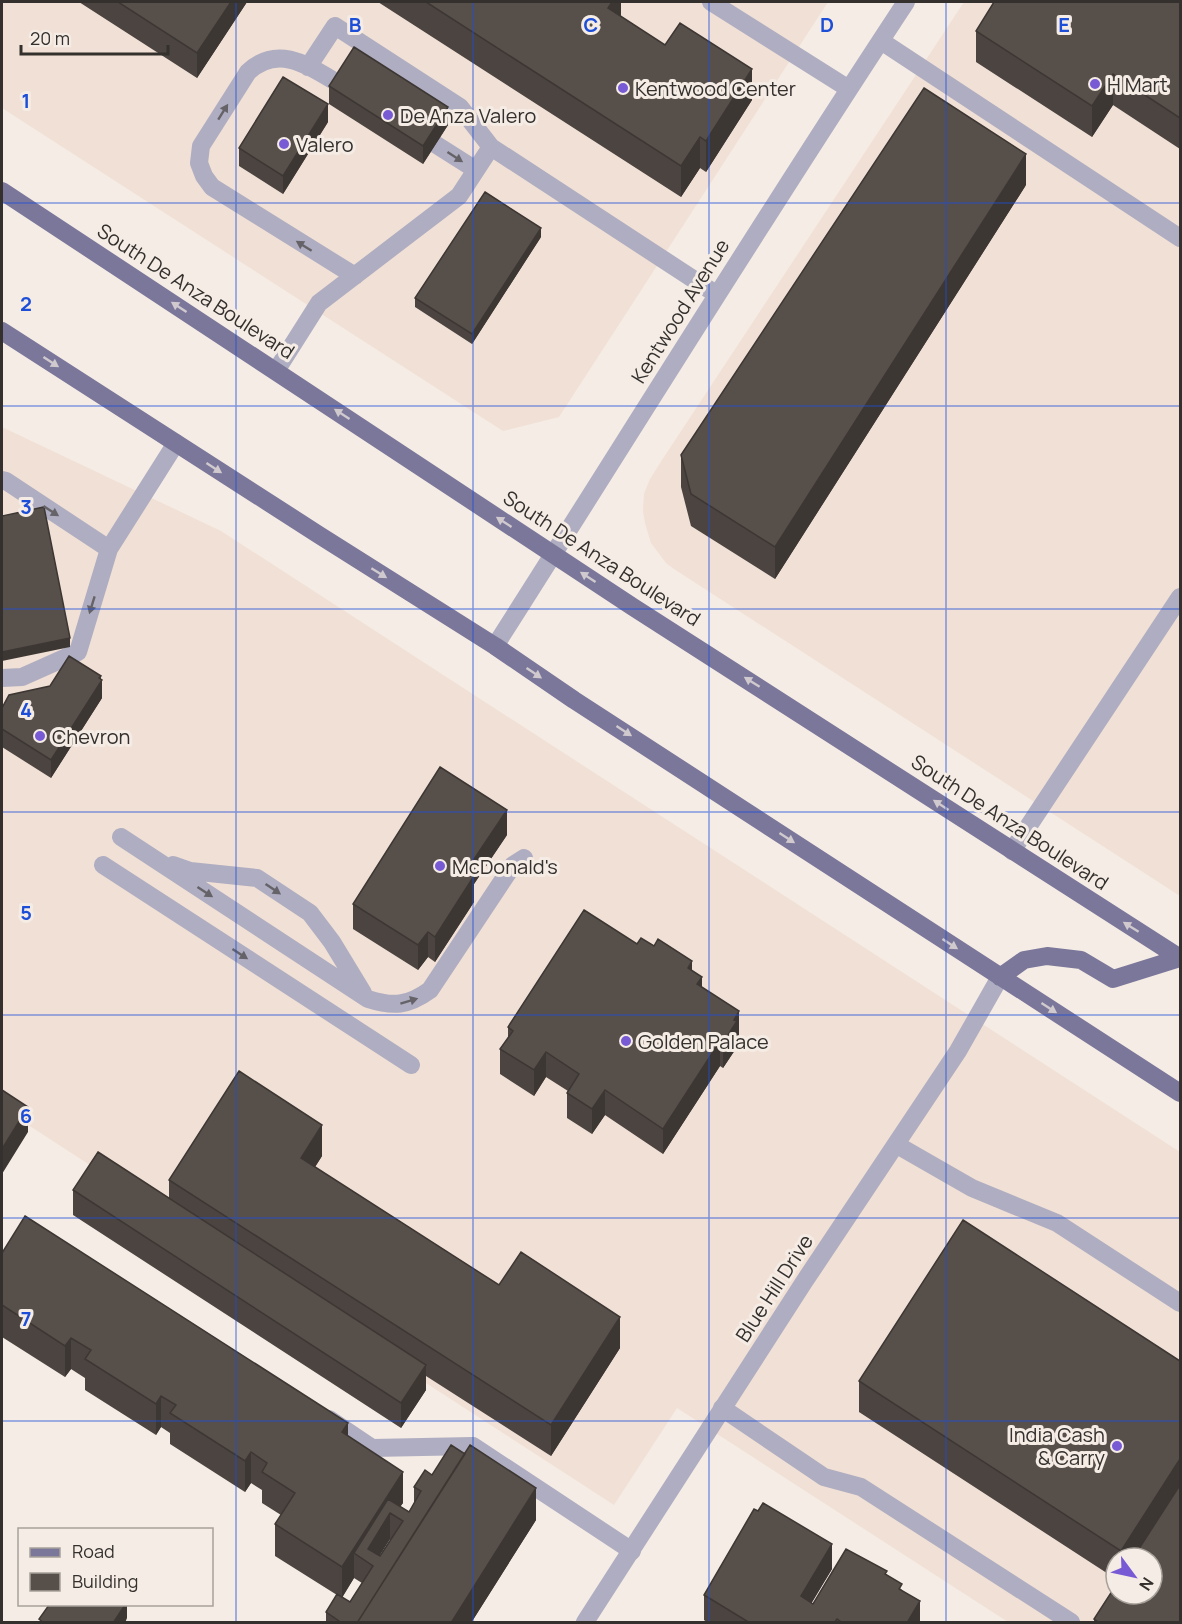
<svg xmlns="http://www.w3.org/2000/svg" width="1182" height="1624" font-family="Manrope,sans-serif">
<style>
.built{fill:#f1e0d5;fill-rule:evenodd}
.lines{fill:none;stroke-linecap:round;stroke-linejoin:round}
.service{stroke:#afadc1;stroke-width:18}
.minor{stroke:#afadc1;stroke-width:18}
.primary{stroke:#7b779a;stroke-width:18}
.wall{fill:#4b4440;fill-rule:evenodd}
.shaded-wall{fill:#3d3734}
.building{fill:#574f4a;stroke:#3d3734;stroke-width:1.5;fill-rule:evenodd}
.oneway{fill:#656268}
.oneway2{fill:#d0c9ce}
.grid{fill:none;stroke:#1d4ed8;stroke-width:1.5;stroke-opacity:0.55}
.poi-dot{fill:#795ad5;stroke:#f5ece5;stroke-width:2}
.labels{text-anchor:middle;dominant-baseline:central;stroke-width:6;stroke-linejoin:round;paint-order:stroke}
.poi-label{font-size:20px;fill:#33302d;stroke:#f5ece5;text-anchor:start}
.street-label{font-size:20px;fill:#33302d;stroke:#f5ece5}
.grid-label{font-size:20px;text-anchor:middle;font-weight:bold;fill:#1d4ed8;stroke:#f5ece5;stroke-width:6;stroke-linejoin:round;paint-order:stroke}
</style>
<rect width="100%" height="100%" fill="#f5ece5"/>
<!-- built -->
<path class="built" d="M2,2h826l-269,415 -56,14 -501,-323z
M964,2h216v894l-506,-327 -8,-6 -15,-20 -6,-20 -2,-12 1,-17 6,-15 12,-19z
M2,427l219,104 959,621v470h-172l-331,-214 -63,97 -612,-397zM1116,1558h36v36h-36z"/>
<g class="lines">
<!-- service -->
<path class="service" d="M881,41l299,197
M308,67l27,-41 125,81 31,40
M341,85c-31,-18 -62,-42 -93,-13l-47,74 -2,17 5,13 8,11 143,89
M435,144l41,26
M276,371l43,-68 140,-107 32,-49 225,147
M2,480l4,1 103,68
M2,678l20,-1 56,-25 31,-103 67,-106
M121,837l247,162c25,8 40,7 62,-9l83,-125 11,-7
M1012,851l168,-254
M103,865l308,200
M173,865l17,6 67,7 53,35 22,29 31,51
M897,1145l75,43 85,35 123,80
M722,1408l102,69 37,10 210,135
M329,1419l43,29 101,-2 159,105"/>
<!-- minor -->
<path class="minor" d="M711,2l138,87
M495,646c137,-215 271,-432 411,-644
M585,1622l219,-340 154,-231 42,-74"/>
<!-- primary -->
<path class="primary" d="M2,191l631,416 547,351
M2,331l317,204 176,111 79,54 606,393
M1000,977l24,-17 23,-4 34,4 32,19 67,-21"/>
</g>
<!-- wall -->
<path class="wall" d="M79,2h168l-50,76z
M378,2h243v15l131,83 -46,72 -6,-4 -19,29z
M1180,2v147l-67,-44 -21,32 -116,-75v-31z
M329,86l119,39 -25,39 -94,-60z
M328,122l-45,72 -44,-28v-18z
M1026,185l-251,394 -84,-53 -10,-39v-32z
M541,237l-69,107 -57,-37v-9z
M101,679l1,19 -51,80 -49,-31v-39z
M507,835l-33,49v18l-39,60 -7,-5 -10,13 -65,-41v-25z
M692,971l10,16 37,50 -2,4v6l-14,21 -3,-2 -57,88 -58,-39 -13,19 -25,-16v-25l1,-2 -22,-14 -12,19 -34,-22v-25l8,-11v-11z
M322,1156l-7,11 184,118 121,63 -69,108 -125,-80v14l-25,38 -328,-213v-25l96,9v-19z
M2,1253l346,183 55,67 -3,3 9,6 5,-9v-16l18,-12 104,45 -65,103h-145v-11l11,-17 -62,-39v-32l6,-9 -19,-12v-13l-11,-7 -6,9 -75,-48v-11l-9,-6 -5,8 -71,-45v-12l-14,-9 -6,8 -63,-40zM390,1539h1l-11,17h-1zM354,1578l8,5 -12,19 -8,-5z
M1180,1361v262h-86v-4l58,-61h-36v21l-257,-167v-31z
M832,1569l-21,34 2,1 74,-29 15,15 18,33h-212l-4,-3v-25z"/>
<!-- shaded-wall -->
<path class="shaded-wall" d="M231,2h16l-50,76v-25z
M612,2h9v16l-13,-10z
M752,69v31l-46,72v-31z
M1113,74v31l-21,32v-31z
M328,104v18l-45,72v-18z
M448,107v18l-25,39v-18z
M700,137v31l-19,29v-31z
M1026,154v31l-251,394v-32z
M541,228v9l-69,107v-10z
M70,638v9l-68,14v-9z
M101,676v6l1,-2v18l-51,80v-18z
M507,810v25l-33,49v18l-39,60v-25l31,-66z
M428,932v25l-10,13v-25z
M692,961v25l-4,-18z
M702,977v25l-5,-18z
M739,1011v26l-2,4v6l-14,21v-25l11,-23z
M720,1041v25l-57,88v-25z
M546,1052v25l-12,19v-26z
M605,1090v25l-13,19v-25z
M28,1107v25l-26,42v-25z
M322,1125v31l-21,33v-31z
M620,1317v31l-69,108v-31z
M71,1338v31l-6,8v-31z
M426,1365v25l-25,38v-25z
M161,1396v31l-5,8v-31z
M348,1423v31l-6,-22z
M251,1452v31l-6,9v-31z
M1180,1459v31l-44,68h-15v-7z
M403,1472v31l-9,13 -4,-3v26l-17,27 -19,-13v25l-12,20v-31z
M536,1488v32l-65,103h-20z
M832,1544v25l-31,52v-25z
M920,1601v22h-13z
M125,1605h2v13l-2,5h-12z"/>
<!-- building -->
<path class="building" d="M118,2h113l-34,51z
M426,2h186l-4,6 57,37 15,-22 72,46 -46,72 -6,-4 -19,29z
M994,2h186v116l-67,-44 -21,32 -116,-75z
M354,47l94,60 -25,39 -94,-60z
M283,77l45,27 -45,72 -44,-28z
M924,88l102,66 -251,393 -84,-53 -10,-39z
M485,192l56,36 -69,106 -57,-36z
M44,507l26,131 -68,14v-136z
M69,656l32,20 -2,2 3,2 -51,80 -49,-31v-21l7,-13 41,-9z
M440,767l67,43 -41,61 8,5 -39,61 -7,-5 -10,13 -65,-41z
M584,910l53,34 4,-6 13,8 4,-7 34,22 -4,7 14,9 -5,7 42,27 -5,9 3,1 -14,22 -3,-2 -57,88 -58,-39 -13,19 -25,-16 12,-19 -33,-22 -12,18 -34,-21 13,-18 -5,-4z
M239,1071l83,54 -21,33 198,127 22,-33 99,65 -69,108 -382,-245z
M2,1090l26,17 -26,42z
M98,1152l328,213 -25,38 -328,-213z
M25,1216l323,207 -6,9 61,40 -61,95 -67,-43 20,-31 -33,-21 5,-9 -16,-11 -6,9 -75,-48 6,-8 -15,-9 -5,8 -71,-45 6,-9 -20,-12 -6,8 -63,-41v-52z
M963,1220l217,141v98l-59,92 -262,-170z
M451,1445l14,9 -108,169h-19l1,-2 -13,-9 11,-18 13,8 23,-36 -19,-13 34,-54 21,13 12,-21 -7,-4 11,-17 7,5zM390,1513l13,8 -23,35 -12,-7z
M470,1445l66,43 -85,135h-94z
M1180,1485v138h-80l-6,-4 22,-34v9h36v-36h-19z
M763,1503l69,41 -31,52 12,8 33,-55 41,22 -2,3 17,10 -3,5 21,12 -13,22h-64l-6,-4 -3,4h-84l-46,-28 50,-86 4,2z
M49,1605h76l-12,18h-69l-5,-4z"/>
<!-- one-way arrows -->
<defs><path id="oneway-solid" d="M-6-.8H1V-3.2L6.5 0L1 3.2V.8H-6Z" transform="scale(1.5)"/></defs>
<g class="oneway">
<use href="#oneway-solid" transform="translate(223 112) rotate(-58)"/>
<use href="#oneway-solid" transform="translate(455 157) rotate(33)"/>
<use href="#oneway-solid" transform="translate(304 246) rotate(-148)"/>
<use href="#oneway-solid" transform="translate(51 511) rotate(33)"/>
<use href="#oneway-solid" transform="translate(92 605) rotate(107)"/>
<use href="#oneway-solid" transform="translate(273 889) rotate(34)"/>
<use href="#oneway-solid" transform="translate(205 892) rotate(33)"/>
<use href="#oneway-solid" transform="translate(240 954) rotate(33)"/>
<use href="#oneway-solid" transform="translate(409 1001) rotate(-17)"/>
</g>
<g class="oneway2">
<use href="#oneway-solid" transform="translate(179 307) rotate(-147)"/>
<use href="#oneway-solid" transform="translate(51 362) rotate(33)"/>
<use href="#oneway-solid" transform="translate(342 414) rotate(-147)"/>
<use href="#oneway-solid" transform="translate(214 468) rotate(33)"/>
<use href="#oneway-solid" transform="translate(504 522) rotate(-147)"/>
<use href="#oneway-solid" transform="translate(379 573) rotate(32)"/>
<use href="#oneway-solid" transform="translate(588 577) rotate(-147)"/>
<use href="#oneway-solid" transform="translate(534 673) rotate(34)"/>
<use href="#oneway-solid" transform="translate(752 682) rotate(-148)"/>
<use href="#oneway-solid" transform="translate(624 731) rotate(33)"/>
<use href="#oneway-solid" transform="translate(941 805) rotate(-147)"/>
<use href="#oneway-solid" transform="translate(787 838) rotate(33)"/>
<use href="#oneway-solid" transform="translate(1131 927) rotate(-148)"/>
<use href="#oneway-solid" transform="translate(950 944) rotate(33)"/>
<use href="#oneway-solid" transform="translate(1049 1008) rotate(33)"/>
</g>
<!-- grid -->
<path class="grid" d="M236,2v1620M473,2v1620M709,2v1620M946,2v1620M2,203h1178M2,406h1178M2,609h1178M2,812h1178M2,1015h1178M2,1218h1178M2,1421h1178"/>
<!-- markers -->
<g class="poi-dot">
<circle cx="1095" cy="84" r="6"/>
<circle cx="623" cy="88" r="6"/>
<circle cx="388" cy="115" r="6"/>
<circle cx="284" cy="144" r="6"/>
<circle cx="40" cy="736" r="6"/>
<circle cx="440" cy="866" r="6"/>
<circle cx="626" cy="1041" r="6"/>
<circle cx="1117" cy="1446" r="6"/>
</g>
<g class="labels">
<!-- poi labels -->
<g class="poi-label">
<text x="1107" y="84">H Mart</text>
<text x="635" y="88">Kentwood Center</text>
<text x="400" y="115">De Anza Valero</text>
<text x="296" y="144">Valero</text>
<text x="52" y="736">Chevron</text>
<text x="452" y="866">McDonald's</text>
<text x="638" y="1041">Golden Palace</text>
<text x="1105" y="1434" text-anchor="end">India Cash<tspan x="1105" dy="23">&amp; Carry</tspan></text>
</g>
<!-- street labels -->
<g class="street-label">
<text transform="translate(196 291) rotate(33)">South De Anza Boulevard</text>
<text transform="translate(680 311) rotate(-58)">Kentwood Avenue</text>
<text transform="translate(602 558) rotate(33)">South De Anza Boulevard</text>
<text transform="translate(1010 822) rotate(33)">South De Anza Boulevard</text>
<text transform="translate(774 1288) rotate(-57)">Blue Hill Drive</text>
</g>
</g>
<g class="grid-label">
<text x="355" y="32">B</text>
<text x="591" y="32">C</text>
<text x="827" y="32">D</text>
<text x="1064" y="32">E</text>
<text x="26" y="108">1</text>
<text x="26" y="311">2</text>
<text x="26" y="514">3</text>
<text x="26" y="717">4</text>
<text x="26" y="920">5</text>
<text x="26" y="1123">6</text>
<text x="26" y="1326">7</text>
</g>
<!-- border -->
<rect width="1182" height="1624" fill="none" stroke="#33302d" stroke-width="6"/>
<!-- legend -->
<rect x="18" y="1528" width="195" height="78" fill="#f5ece5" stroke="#a7a19b" stroke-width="1.5"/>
<rect x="30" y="1548" width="30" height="9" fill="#7b779a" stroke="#a7a19b" stroke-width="1.5"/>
<text x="72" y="1558" font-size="18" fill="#33302d">Road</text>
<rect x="30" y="1573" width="30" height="18" fill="#574f4a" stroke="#a7a19b" stroke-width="1.5"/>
<text x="72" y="1588" font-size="18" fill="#33302d">Building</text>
<!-- north arrow -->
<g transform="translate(1134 1576) rotate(123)"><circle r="28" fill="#f5ece5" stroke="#a7a19b" stroke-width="1.5"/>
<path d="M0-4.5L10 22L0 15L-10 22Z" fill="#795ad5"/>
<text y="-9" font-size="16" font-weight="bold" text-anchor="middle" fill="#33302d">N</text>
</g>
<!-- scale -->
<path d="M21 45v9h147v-9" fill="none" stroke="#33302d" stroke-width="3"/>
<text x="30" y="45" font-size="18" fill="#33302d" stroke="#f5ece5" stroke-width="4.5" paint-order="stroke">20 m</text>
</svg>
